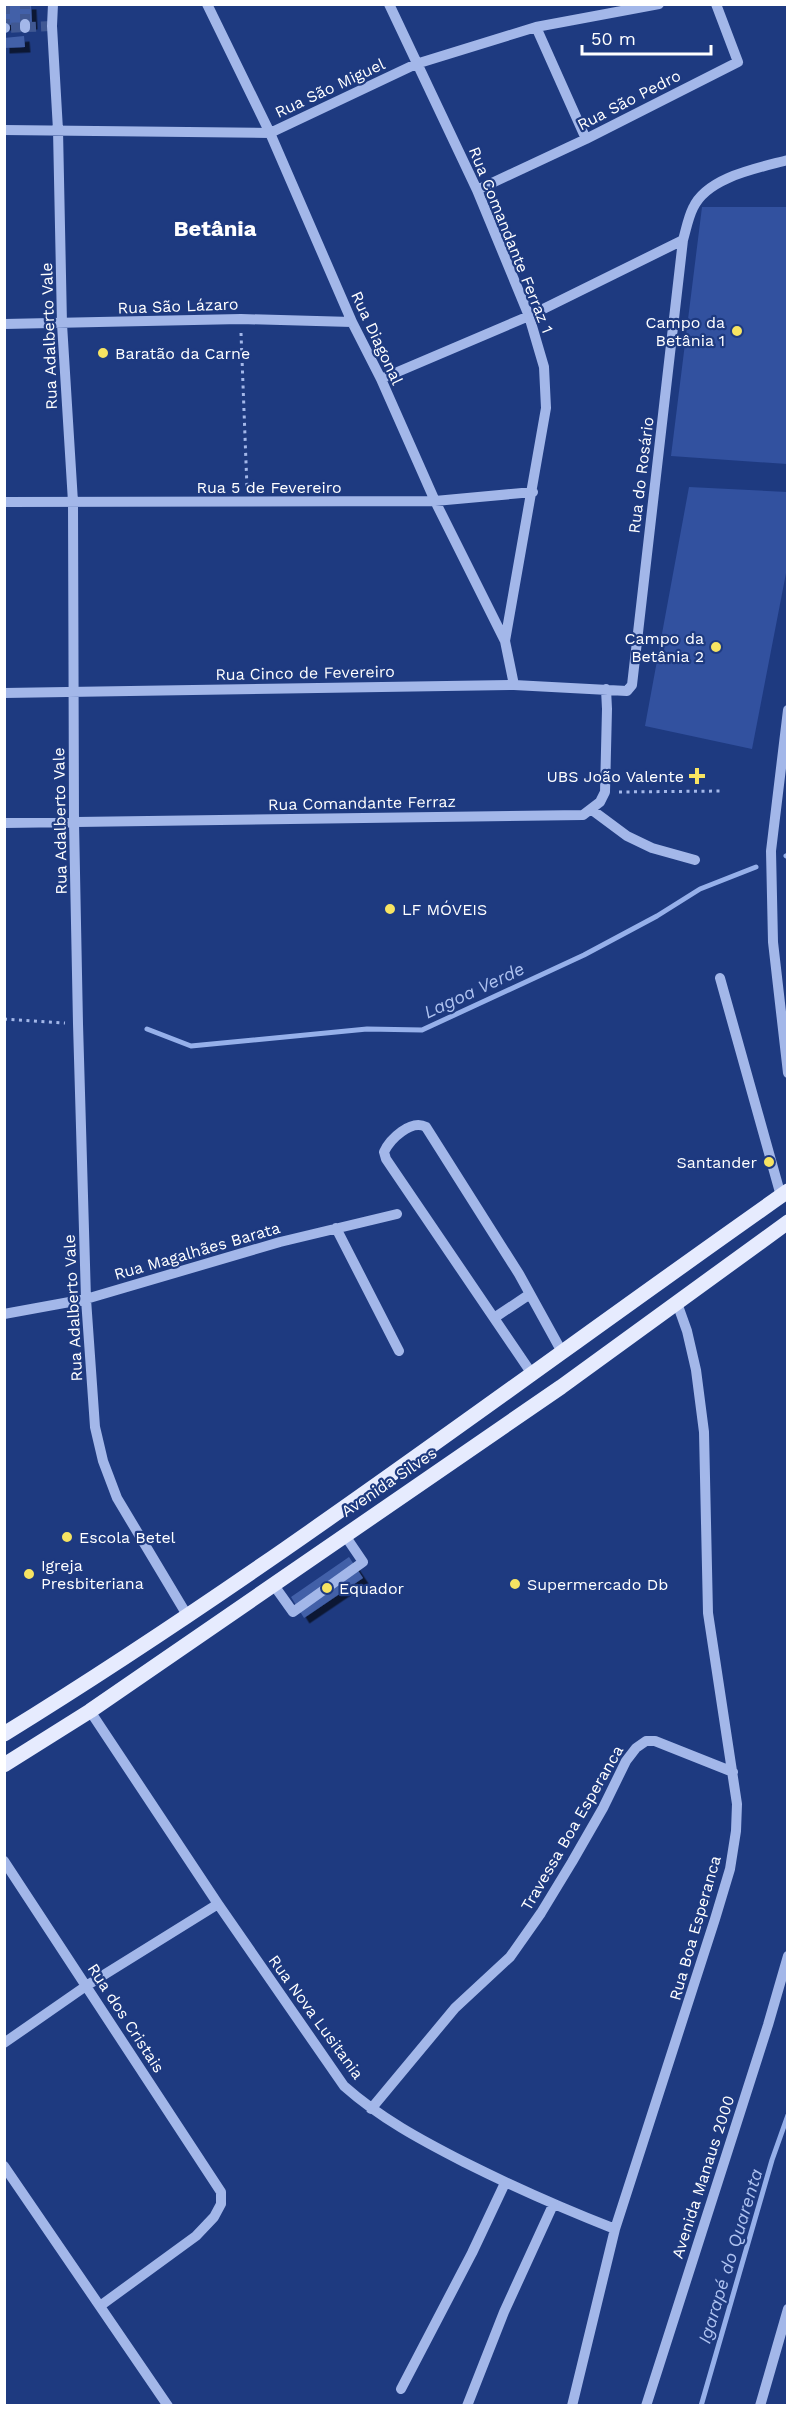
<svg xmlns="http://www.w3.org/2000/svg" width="792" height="2410" font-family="'Work Sans',sans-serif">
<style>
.green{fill:#32519f}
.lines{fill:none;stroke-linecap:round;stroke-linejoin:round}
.stream{stroke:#96b0ea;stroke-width:5}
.building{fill:#4260a8;filter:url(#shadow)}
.minor-tunnel{stroke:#405893;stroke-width:10;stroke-dasharray:10 5;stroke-linecap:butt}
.path{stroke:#a3b7e9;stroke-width:3;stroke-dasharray:3 4.5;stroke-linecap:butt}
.minor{stroke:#a3b7e9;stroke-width:10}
.major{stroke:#e6ebfe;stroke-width:15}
.poi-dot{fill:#f7e462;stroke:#1e3a80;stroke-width:2}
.labels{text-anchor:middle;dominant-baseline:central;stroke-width:4.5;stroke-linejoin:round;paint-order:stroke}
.street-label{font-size:16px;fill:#fff;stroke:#1e3a80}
.poi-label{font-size:16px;fill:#fff;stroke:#1e3a80;text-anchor:start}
.water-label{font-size:18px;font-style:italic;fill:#aec2f0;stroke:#1e3a80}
.district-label{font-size:22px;font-weight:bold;fill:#fff;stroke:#1e3a80}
</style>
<defs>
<filter id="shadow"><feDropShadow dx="5.5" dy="5.5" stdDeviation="0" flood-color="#0009"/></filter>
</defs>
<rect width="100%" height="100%" fill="#1e3a80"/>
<!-- green -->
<path class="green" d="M702,207h85v257l-116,-8z
M689,487l98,5v76l-35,181 -107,-23z"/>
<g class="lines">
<!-- stream -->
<path class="stream" d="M786,856l2,-1
M147,1029l44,17 176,-17 55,1 162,-75 73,-39 43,-27 56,-22
M701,2406l71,-246 16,-45"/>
</g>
<!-- building -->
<path class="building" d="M4,4h27l1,20 -28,1z
M24,36l1,11 -21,1v-10z
M349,1557l14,21 -59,40 -13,-21z"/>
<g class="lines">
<!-- minor-tunnel -->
<path class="minor-tunnel" d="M5,4v24l47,-2
M25,24v-20"/>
<!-- path -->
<path class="path" d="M241,333l6,155
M619,792l105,-1
M4,1019l61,4"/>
<!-- minor -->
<path class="minor" d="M53,4l-1,22 6,104 4,194 11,178 1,320 4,202 8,275 9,128 8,34 14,37 70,117
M207,4l63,129 82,189 29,57 54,122 70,140 9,44
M389,4l88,186 52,126 15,51 2,41 -41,233
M25,24v4
M536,27l50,112
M4,28h1
M4,130l266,3 146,-69 120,-37 123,-23
M477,190l109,-51 152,-77 -22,-58
M4,324l237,-5 111,3
M381,379l148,-63 154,-76
M4,502l431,-1 98,-9
M4,693l510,-8 113,6 5,-6 51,-445c3,-10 5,-22 10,-32 14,-31 65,-40 95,-48
M788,710l-17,141 2,91 15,131
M592,810l35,26 25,12 43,12
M4,823l579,-8 17,-13 5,-10 2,-83 -1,-20
M720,978l61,218
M336,1228l63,123
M4,1314l82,-15 194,-57 117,-28
M494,1318l36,-24
M532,1374l-146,-215 -2,-7c6,-13 27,-33 42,-25l93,147 43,78
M273,1584l20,28 70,-50 -19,-28
M90,1711l128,193 126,182c36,32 77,54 120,76 50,25 100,47 151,67
M4,1861l217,331v12l-7,13 -18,19 -96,70
M4,2043l82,-57 132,-82
M371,2109l84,-101 55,-51 31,-44 31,-51 31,-54 23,-47 10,-13 10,-7h9l78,31
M4,2166l164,240
M401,2389l71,-136 33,-70
M467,2406l37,-94 49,-107
M572,2406l43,-177 100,-310 15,-50 6,-38 1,-27 -29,-191 -4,-181 -8,-62 -9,-39 -10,-28
M646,2406l122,-381 20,-69
M760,2406l28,-97"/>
<!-- major -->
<path class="major" d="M4,1734c271,-167 523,-360 784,-543
M4,1765l86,-54 471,-324 227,-165"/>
</g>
<!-- markers -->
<g class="poi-dot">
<circle cx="737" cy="331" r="6"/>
<circle cx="103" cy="353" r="6"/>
<circle cx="716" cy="647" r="6"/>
<path d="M694 767h6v6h6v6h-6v6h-6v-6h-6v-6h6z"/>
<circle cx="390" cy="909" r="6"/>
<circle cx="769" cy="1162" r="6"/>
<circle cx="67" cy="1537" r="6"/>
<circle cx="29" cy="1574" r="6"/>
<circle cx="515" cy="1584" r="6"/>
<circle cx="327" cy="1588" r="6"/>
</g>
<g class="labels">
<!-- street labels -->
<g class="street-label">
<text transform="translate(330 88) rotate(-25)">Rua São Miguel</text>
<text transform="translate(629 100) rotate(-27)">Rua São Pedro</text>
<text transform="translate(511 240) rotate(68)">Rua Comandante Ferraz 1</text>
<text transform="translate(178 306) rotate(-2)">Rua São Lázaro</text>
<text transform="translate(49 336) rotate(-92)">Rua Adalberto Vale</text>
<text transform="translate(377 338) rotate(65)">Rua Diagonal</text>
<text transform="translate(641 475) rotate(-83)">Rua do Rosário</text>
<text x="269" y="487">Rua 5 de Fevereiro</text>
<text transform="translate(305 673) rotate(-1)">Rua Cinco de Fevereiro</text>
<text transform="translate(362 803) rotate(-1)">Rua Comandante Ferraz</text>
<text transform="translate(60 821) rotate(-91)">Rua Adalberto Vale</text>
<text transform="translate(197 1251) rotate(-16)">Rua Magalhães Barata</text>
<text transform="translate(73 1308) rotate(-93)">Rua Adalberto Vale</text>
<text transform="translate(389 1482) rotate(-34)">Avenida Silves</text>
<text transform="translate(572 1828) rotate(-60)">Travessa Boa Esperanca</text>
<text transform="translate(695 1928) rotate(-74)">Rua Boa Esperanca</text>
<text transform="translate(316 2017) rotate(54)">Rua Nova Lusitania</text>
<text transform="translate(126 2018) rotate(57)">Rua dos Cristais</text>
<text transform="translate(703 2177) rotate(-72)">Avenida Manaus 2000</text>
</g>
<!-- poi labels -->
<g class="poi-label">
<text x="725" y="322" text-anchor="end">Campo da<tspan x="725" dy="18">Betânia 1</tspan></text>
<text x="115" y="353">Baratão da Carne</text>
<text x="704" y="638" text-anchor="end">Campo da<tspan x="704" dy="18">Betânia 2</tspan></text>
<text x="684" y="776" text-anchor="end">UBS João Valente</text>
<text x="402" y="909">LF MÓVEIS</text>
<text x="757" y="1162" text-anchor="end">Santander</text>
<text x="79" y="1537">Escola Betel</text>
<text x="41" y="1565">Igreja<tspan x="41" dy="18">Presbiteriana</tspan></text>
<text x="527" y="1584">Supermercado Db</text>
<text x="339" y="1588">Equador</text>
</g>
<!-- water labels -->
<g class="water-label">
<text transform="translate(474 990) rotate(-25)">Lagoa Verde</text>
<text transform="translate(730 2256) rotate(-73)">Igarapé do Quarenta</text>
</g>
<!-- district labels -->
<g class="district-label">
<text x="215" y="228">Betânia</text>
</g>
</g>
<!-- border -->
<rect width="792" height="2410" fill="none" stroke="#ffffff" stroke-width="12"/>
<!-- scale -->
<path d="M582 45v9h129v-9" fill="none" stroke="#ffffff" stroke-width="3"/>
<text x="591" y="45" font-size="18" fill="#ffffff" stroke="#1e3a80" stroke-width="4.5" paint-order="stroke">50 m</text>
</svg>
